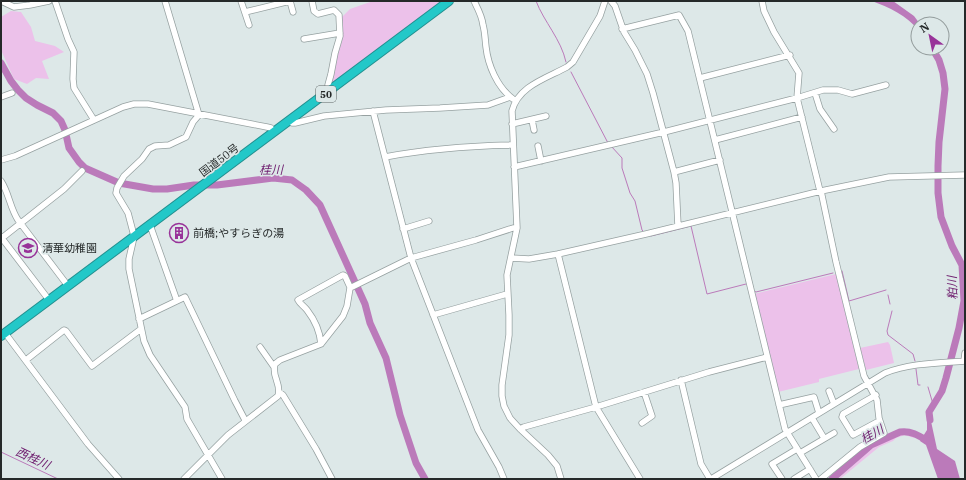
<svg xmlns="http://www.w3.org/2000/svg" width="966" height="480" font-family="'IBM Plex Serif','Noto Sans JP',serif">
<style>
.green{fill:#ecc1ea}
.water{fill:#bb7aba}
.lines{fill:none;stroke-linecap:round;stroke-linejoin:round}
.stream{stroke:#bb7aba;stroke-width:1}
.river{stroke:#bb7aba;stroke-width:7}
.minor-casing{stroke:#96a1a1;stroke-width:7}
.highway-casing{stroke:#249090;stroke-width:10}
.minor{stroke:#fff;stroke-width:5.5}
.highway{stroke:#23c8c8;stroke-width:8}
.labels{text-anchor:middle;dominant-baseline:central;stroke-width:3.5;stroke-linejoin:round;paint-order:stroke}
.shield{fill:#dde8e8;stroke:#5c6262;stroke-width:1}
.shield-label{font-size:10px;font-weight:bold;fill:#252929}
.street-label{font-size:11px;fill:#252929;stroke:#dde8e8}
.poi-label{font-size:11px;fill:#252929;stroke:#dde8e8;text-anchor:start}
.water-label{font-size:12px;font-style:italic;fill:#712271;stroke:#dde8e8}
</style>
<rect width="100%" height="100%" fill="#dde8e8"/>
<!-- green -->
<path class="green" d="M373,1h68l-7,7 -104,78 6,-31 5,-11 2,-8 -1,-19 8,-8z
M11,11l10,1 10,15 4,14 20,5 9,6 -22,9 7,18 -13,-1 -9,6 -13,-5 -13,-29v-33z
M836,274l23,95 -40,10v3l-41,10 -24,-98z
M888,342l2,3 4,18 -28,7 -6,-22z
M906,432l8,4v2l-9,-3 -9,3 -3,3 -14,6 -39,32h-2c23,-20 37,-38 68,-47z"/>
<!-- water -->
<path class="water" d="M872,1h21l21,15 6,8h-2v6c-10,-14 -30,-23 -46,-29z
M929,412l8,37 18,12 5,18h-22l-12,-34 -6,-4 7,-11v-11z"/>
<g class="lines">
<!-- stream -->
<path class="stream" d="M536,1c8,21 25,38 30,61
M571,72l37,71
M611,146l11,12v10l8,25 5,8 7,29 1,1
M651,236l40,-10 16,68 39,-10
M842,271l7,30 37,-11
M754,291l2,1 77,-19
M888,295l2,9
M892,311l-5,20 1,4 25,19 2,7
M916,369l2,16h2
M928,387l5,17
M1,452l57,27"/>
<!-- river -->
<path class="river" d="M1,63l10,18 7,9 8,8 11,7 16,8 8,8 4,9 4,18 10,14 6,6 34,15 34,6h14l27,-4h23l56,-7 19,2 14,10 14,15 45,99 5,19 16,35 14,57 16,48 9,16
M930,420l-1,-8 13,-21 4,-13 13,-50 5,-27 -2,-36 -10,-19 -11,-29 -3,-24v-27l1,-24 6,-53 -2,-16 -4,-13 -7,-12
M832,479l39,-34 29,-13c12,-2 21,5 31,11"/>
<!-- minor casing -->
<g class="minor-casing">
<path id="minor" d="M1,1l13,6 16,-2 19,-4
M55,1l13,38 6,13 -1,27 1,9 20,32
M165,1l34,114 -6,7 -7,15 -17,8 -14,1 -6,3 -7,10 -18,17 -7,12 -1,5 12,20 5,19 1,5 -5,22v10l15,72 6,14 35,52 2,12 35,60
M241,1l8,24
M290,1l3,11
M312,1l2,10 4,3 16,-4 5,5 1,21 -5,17 -4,21 -3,11v7
M474,1c4,8 8,15 9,24 2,7 2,14 3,22 2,18 11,40 27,52
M611,1l4,5 9,26 11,18 12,24 6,19 21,79 2,11 2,43
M762,1l2,10 10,21 25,41 -2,25 23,93
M245,12l45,-11
M622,29l57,-14 9,16 97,398 31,50
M304,39l36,-6
M700,78l90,-23
M815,93l5,16 14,20
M1,97l11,-4
M373,111l38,147 67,172 21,37 5,12
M532,120l2,10
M290,121l2,2h3l29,-7 62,-6 54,-2 48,-3 22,-8
M512,124l34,-8
M715,140l87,-23
M538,146l3,15
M385,157c42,-8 85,-11 127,-12
M1,160l14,-4 108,-49 11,-3h14l119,23 4,1 3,4
M514,167l150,-35 133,-34 26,-8h15l14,4 34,-9
M674,172l46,-12
M1,181c8,12 9,27 17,39l50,66
M150,225l27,76
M403,229l26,-8
M1,237l48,63
M2,238l62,-49 18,-18
M558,254l38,153 44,72
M511,258l18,1 29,-5 88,-20 175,-43 68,-14 76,-2
M433,315l74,-21
M139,319l46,-22 50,104 10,19
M5,333l83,111 31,35
M321,344c-1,-12 -7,-25 -14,-34 -3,-4 -7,-6 -9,-10l45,-25 2,1 5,11
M260,347l14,20
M26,360l38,-30 2,1 26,35 49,-37
M964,361l1,-8
M681,380l20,84 9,15
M829,391l5,13
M279,392l4,3 33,54 16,30
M876,395l-33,19 -1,3 11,18 26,-14
M779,405l35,-8 5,16
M812,418l12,20
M642,423l10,-7 -8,-24
M520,429l4,-2 72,-20 113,-35 58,-15
M800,453l34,-20
M184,479l44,-44 50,-39c4,-12 -7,-20 -3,-32l5,-4 41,-16 22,-28 4,-10 3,-18 61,-30 65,-18 37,-12h4
M561,479l-4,-13 -9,-11 -28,-26 -10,-11 -6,-12 -2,-10v-11l7,-50v-20l-2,-40 10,-47 -5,-117c6,-25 35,-33 55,-44l6,-5 27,-46 5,-15
M711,479l174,-106c25,-10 54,-10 80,-12
M782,479l-10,-15 25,-15
M794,479l16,-10
M821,479l39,-32 24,-14 -5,-15 -2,-18 -13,-24 -28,-114 -15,-71"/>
</g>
<!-- highway casing -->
<g class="highway-casing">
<path id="highway" d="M1,336l448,-335"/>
</g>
<!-- minor -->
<use href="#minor" class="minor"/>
<!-- highway -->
<use href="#highway" class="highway"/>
</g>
<!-- icons -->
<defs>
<g id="building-ring" transform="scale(1)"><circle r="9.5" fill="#dde8e8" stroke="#983399" stroke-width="1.5"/><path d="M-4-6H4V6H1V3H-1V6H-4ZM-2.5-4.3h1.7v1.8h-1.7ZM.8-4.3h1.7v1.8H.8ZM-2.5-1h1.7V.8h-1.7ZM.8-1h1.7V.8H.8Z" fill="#983399"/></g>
<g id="school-ring" transform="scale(1)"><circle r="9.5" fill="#dde8e8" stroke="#983399" stroke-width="1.5"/><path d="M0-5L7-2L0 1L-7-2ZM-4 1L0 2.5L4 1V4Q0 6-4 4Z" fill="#983399"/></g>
</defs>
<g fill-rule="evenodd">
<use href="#building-ring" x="179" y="233"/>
<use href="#school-ring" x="28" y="248"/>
</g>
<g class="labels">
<!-- shield labels -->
<rect class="shield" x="316" y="86" width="20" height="16" rx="3"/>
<g class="shield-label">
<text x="326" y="94">50</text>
</g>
<!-- street labels -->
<g class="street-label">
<text transform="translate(219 160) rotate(-37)">国道50号</text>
</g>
<!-- poi labels -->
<g class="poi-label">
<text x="193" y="233">前橋;やすらぎの湯</text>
<text x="42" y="248">清華幼稚園</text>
</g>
<!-- water labels -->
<g class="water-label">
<text x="271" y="169">桂川</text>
<text transform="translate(952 288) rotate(-92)">粕川</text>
<text transform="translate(872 434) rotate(-30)">桂川</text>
<text transform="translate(33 458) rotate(25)">西桂川</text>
</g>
</g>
<!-- border -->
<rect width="966" height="480" fill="none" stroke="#252929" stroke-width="4"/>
<!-- north arrow -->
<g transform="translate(930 36) rotate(327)"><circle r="19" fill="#dde8e8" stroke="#939c9c"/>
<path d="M0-3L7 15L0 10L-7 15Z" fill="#983399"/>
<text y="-6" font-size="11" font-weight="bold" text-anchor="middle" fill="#252929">N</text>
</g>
</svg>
